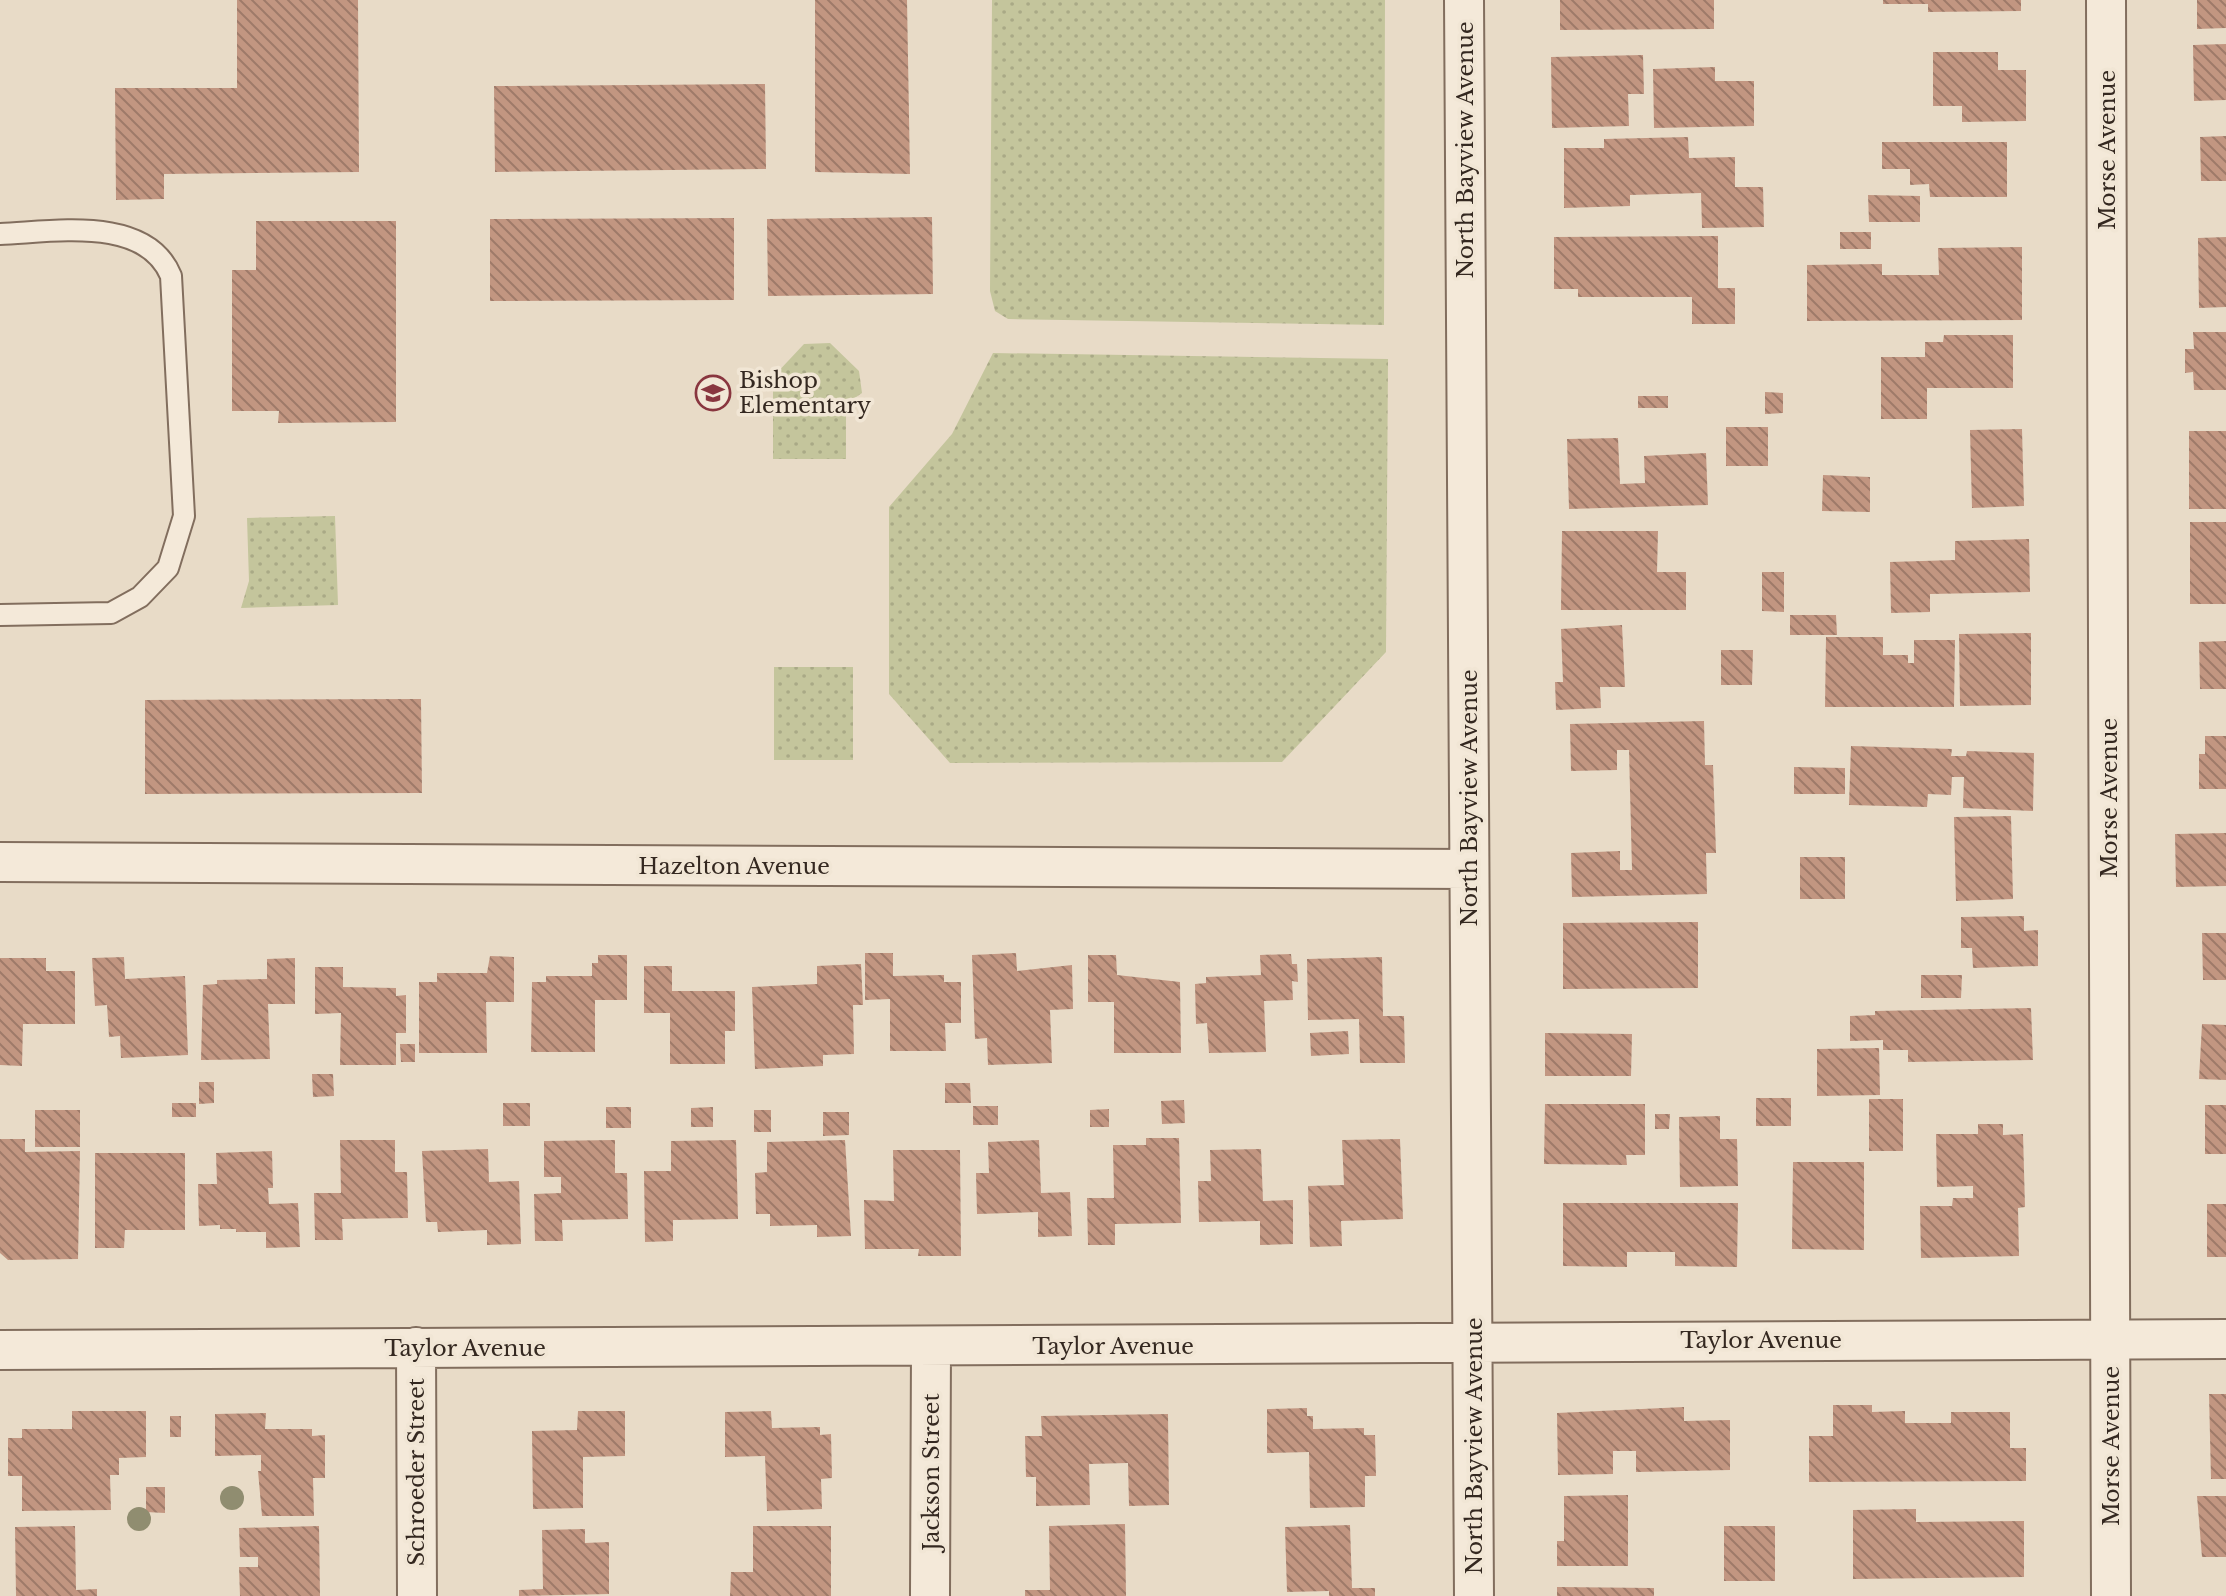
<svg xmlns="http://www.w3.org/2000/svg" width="2226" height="1596" font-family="'Libre Baskerville',serif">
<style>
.grass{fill:url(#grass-dots)}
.building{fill:url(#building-back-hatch)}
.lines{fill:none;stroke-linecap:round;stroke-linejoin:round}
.service-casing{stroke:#826e5e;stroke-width:24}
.minor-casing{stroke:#826e5e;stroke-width:42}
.service{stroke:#f4e9d9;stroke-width:20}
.minor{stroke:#f4e9d9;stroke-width:38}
.tree{fill:#908d70}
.labels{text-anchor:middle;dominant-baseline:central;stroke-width:7;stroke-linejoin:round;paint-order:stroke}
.street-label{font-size:22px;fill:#342820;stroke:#f1e6d5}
.poi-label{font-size:22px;fill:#342820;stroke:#f1e6d5;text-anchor:start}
</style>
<defs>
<pattern id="grass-dots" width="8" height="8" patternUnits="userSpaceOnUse" patternTransform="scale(2)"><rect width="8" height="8" fill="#c4c59c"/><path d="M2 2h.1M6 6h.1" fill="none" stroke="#a9a986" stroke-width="1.8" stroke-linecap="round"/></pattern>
<pattern id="building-back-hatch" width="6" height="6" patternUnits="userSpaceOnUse" patternTransform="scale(2)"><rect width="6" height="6" fill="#c29681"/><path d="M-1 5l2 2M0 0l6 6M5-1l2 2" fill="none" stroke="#9e7a69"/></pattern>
</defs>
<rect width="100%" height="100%" fill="#e8dbc7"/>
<!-- grass -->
<path class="grass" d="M992,0h393l-1,325 -376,-6 -13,-8 -5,-20z
M830,343l29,28 3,22 -16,11v55h-73v-82l31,-33z
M993,353l395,6 -2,293 -104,110 -332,1 -61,-69v-187l63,-73z
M335,516l3,89 -97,3 8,-27 -2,-63z
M774,667h79v93h-79z"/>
<!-- building -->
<path class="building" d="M237,0h121l1,172 -195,2v25l-48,1 -1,-112h122z
M815,0h92l3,174 -95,-2z
M1560,0h154v29l-154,1z
M1883,0h138v11l-93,1v-8h-45z
M2197,0h29v28l-29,1z
M2226,44v56l-32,1 -1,-56z
M1933,52h65v18h28v51l-64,1v-16h-29z
M1643,55l1,39h-16l1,32 -77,2 -1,-71z
M1715,67v14h39v45l-100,2 -1,-59z
M765,84l1,85 -271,3 -1,-86z
M2226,136v45h-25l-1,-44z
M1688,137l1,21 46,-1v30h28l1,40 -62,1 -1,-35 -71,2v11l-66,2v-60h40v-9z
M1882,142h125v55h-77l-1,-13 -19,1v-16h-28z
M1868,195l52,1v26h-51z
M932,217l1,77 -165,2 -1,-77z
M734,218v82l-244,1v-82z
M256,221h140v201l-118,1 1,-12h-47v-141h24z
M1840,232h31v17h-31z
M1718,236v52h17v36h-43v-27h-114v-8h-24v-52z
M2226,237v70l-27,1 -1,-70z
M2022,247v73l-215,1v-56l75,-1v11h57l-1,-27z
M2193,332h33v58h-32l-1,-18 -8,1v-24h9z
M1944,335h69v53h-86v31h-46v-62h44v-15h18z
M1765,392l18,1v20l-18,1z
M1638,396h30v12h-30z
M1726,427h42v39h-42z
M2022,429l2,77 -52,2 -2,-78z
M2189,431h37v78h-37z
M1618,438l2,46 25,-1 -1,-27 62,-3 2,52 -139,4 -2,-70z
M1823,475l47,2v35l-48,-1z
M2190,522h36v82h-36z
M1562,531h96l-1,41h29v38h-125z
M2029,539l1,53 -100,2v18l-39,1 -1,-51 65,-2v-19z
M1762,572h22v40l-22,-1z
M1790,615h46l1,20h-47z
M1622,625l3,62h-25l1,21 -45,2 -1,-28h8l-2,-53z
M2031,633v72l-71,1 -1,-72z
M1826,637h57v18h25v8h6v-23h41l-1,67h-129z
M2226,641v48h-26l-1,-47z
M1721,650h32l-1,35h-31z
M421,699l1,94 -277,1v-94z
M1704,721l1,44h8l3,88h-10l1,41 -135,3 -1,-44 49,-2v19h12l-3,-120h-12v20l-46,1 -1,-47z
M2205,736h21v53h-27v-35h6z
M1851,746l101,3 -1,7h15l1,-5 67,2 -1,58 -70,-3 1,-31h-12l-1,18 -23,-1 -1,13 -78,-2z
M1794,767l51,1v26h-51z
M2011,816l2,83 -57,2 -2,-84z
M2226,833v53l-50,1 -1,-53z
M1800,857h45v42h-45z
M2024,916v15l14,-1v36l-65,2 -1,-20h-11v-31z
M1698,922v66l-135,1v-66z
M2202,933h24v47h-23z
M865,953h28v23l51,-1v7h17v41h-16l1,28h-56v-52l-25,1z
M1016,953l1,18 55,-6 1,44 -23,1 2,53 -64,2 -1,-27 -12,1 -3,-84z
M1291,954l1,10h5l1,18 -6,-1 1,19 -29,1 2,51 -57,1 -2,-30 -11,1 -1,-40 11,-1v-6l55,-2 -1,-20z
M598,955h29v45h-32v52h-64l1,-70h14v-6h46v-13h6z
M1088,955h28l1,20 63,7 1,71h-67v-51h-26z
M490,956l24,1v45h-28l1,51h-68v-71h18v-9h50z
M124,957l1,22 60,-3 3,79 -67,3 -1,-22 -11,1 -2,-32 -12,1 -3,-48z
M1382,957l1,59h21l1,47h-45l-1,-44 -51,1 -1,-61z
M0,958h46v13h29v53h-52l-1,42 -22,-1z
M295,958v46h-27l2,55 -69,1 2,-75 14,-1v-4l50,-1v-20z
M861,964l2,41h-10l1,49 -31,1v11l-68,3 -3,-82 65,-3v-18z
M644,966h28v25h63v40h-10v33h-55v-51h-26z
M315,967h28v20l53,1v8l10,-1v38h-10v32h-56l1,-52 -26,1z
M1921,975h41l-1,23h-40z
M2031,1008l2,52 -125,2v-12h-25v-10l-33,1v-25l25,-1v-4z
M2202,1024l24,1v55l-27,-1z
M1348,1031l1,23 -38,2 -1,-23z
M1545,1033l87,1 -1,42h-86z
M400,1044h15v18h-14z
M1879,1048l1,47 -63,1v-47z
M312,1074h21l1,22 -21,1z
M199,1082h15v21l-15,1z
M945,1083h25l1,20h-26z
M1756,1098h35v28h-35z
M1869,1099h34v52h-34z
M1184,1100l1,23 -23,1 -1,-23z
M172,1103h24v14h-24z
M503,1103h27v23h-27z
M1545,1104h100v51h-19l1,10 -83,-1z
M2205,1105h21v49h-21z
M973,1106h25v19h-25z
M606,1107h25v21h-25z
M713,1107v20h-22v-19z
M1109,1109v18h-19v-17z
M35,1110h45v37h-45z
M754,1110h17v22h-17z
M823,1112h26v23l-26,1z
M1655,1114h15l-1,15h-14z
M1720,1116v23h17l1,47 -58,1 -1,-70z
M1978,1124h25v11l20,-1 2,73 -7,1 1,48 -98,2 -1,-52h32l1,-8h20v-12l-36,1 -1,-53h42z
M1146,1138h33l2,85 -66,1v21h-27l-1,-47h27l-1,-53h33z
M0,1139h25v13l55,-1 -2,108 -70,1 -8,-7z
M1400,1139l3,80 -62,2 1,25 -32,1 -2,-61 36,-1 -2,-45z
M340,1140h55v32h12l1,46 -66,1 1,21h-28l-1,-47h27z
M615,1140v33h12l1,46 -66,1 1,21h-28l-1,-47 27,-1v-16h-17v-36z
M736,1140l2,79 -65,1v21l-28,1 -1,-71h27v-30z
M845,1140l6,96 -34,1v-12l-47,1v-12h-14l-1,-41 12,-1v-30z
M1039,1140l2,53 29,-1 2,44 -34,1v-25l-61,2 -1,-41h13l-1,-31z
M488,1149l1,33 30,-1 2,63 -34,1v-15l-49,2 -1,-10h-11l-4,-71z
M1261,1149l2,52 30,-1v44l-33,1v-24l-61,1 -1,-41h13l-1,-31z
M893,1150h67l1,106h-43l1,-7h-54l-1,-49 30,1z
M272,1151l1,37h-5l1,16 29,-1 2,44 -34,1v-16h-30v-3h-16v-4l-21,1 -1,-42h19l-1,-31z
M95,1153h90v77h-60l-1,18h-29z
M1793,1162h71v88l-72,-1z
M1563,1203h175l-1,64 -62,-1v-14h-48v15l-64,-1z
M2207,1204h19v53h-19z
M2209,1394h17v85h-15z
M1833,1405h39v7l33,-1v12h46v-11h59v36h16v33l-217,1v-46h24z
M1684,1407v14l46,-1v50l-94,2v-21h-23v23l-55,1 -1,-62z
M1307,1408v8h6v13l51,-1v7h11l1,41h-11v31l-55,1 -1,-56 -42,1v-44z
M72,1411h74v46l-27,1v17h-9l1,35 -89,1v-35h-14v-38h14v-9h50z
M578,1411h47v45l-42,1v51l-50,1 -1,-78 45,-1z
M771,1411l1,17 48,-1v8l11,-1 1,44 -11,1 1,30 -55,2 -2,-55 -40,1v-45z
M266,1413l-1,16h47v7l13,-1v43h-12l1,38h-52l-4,-45h3v-16l-46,1v-42z
M1168,1414l1,91 -40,1 -1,-43 -39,1 1,41 -54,1v-29h-10l-1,-41h17l-1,-20z
M170,1416h11v21h-11z
M146,1487h19v26l-19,-1z
M1628,1495v71h-71v-25h7v-45z
M2197,1496h29v61h-24z
M1916,1509v13l108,-1v56l-171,2v-69z
M1125,1524l1,72h-101v-6h25l-1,-64z
M1350,1525l2,63h23v8h-46v-5l-42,1 -2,-65z
M75,1526l1,64 21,-1v7h-81l-1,-69z
M319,1526l1,70h-80l-1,-29h19v-10h-18l-1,-29z
M753,1526h78v70h-101l1,-24h22z
M1724,1526h51v55h-51z
M585,1529v14l24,-1v52l-90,2v-6l24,-1 -1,-59z
M1557,1587l97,1v8h-97z"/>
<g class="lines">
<!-- service casing -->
<g class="service-casing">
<path id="service" d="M0,234c54,-2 146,-19 171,42l13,240 -16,52 -28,29 -29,16 -111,2"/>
</g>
<!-- minor casing -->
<g class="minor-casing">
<path id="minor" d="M1464,0l10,1596
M2106,0l5,1596
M0,862l1469,7
M416,1347l1,249
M0,1350l2226,-11
M930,1596l1,-249"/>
</g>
<!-- service -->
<use href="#service" class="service"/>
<!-- minor -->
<use href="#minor" class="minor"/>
</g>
<!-- trees -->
<g class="tree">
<circle cx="232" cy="1498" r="12"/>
<circle cx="139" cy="1519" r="12"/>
</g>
<!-- icons -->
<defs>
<g id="school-ring" transform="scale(1.8)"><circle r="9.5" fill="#f1e6d5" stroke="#89363f" stroke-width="1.5"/><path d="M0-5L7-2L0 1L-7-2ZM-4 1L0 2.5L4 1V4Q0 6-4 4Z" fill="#89363f"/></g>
</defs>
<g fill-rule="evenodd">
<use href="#school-ring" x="713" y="393"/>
</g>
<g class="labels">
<!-- street labels -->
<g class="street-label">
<text transform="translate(1465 150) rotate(-90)">North Bayview Avenue</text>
<text transform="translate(2107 150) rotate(-90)">Morse Avenue</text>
<text transform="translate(1469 798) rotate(-90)">North Bayview Avenue</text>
<text transform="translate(2109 798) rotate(-90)">Morse Avenue</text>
<text x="734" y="866">Hazelton Avenue</text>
<text x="1761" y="1340">Taylor Avenue</text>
<text x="1113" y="1346">Taylor Avenue</text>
<text x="465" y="1348">Taylor Avenue</text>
<text transform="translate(1474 1446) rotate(-90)">North Bayview Avenue</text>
<text transform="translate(2111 1446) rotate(-90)">Morse Avenue</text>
<text transform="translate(416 1472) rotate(-90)">Schroeder Street</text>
<text transform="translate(931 1472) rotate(-90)">Jackson Street</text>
</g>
<!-- poi labels -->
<g class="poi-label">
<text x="739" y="380">Bishop<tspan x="739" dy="25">Elementary</tspan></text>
</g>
</g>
</svg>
